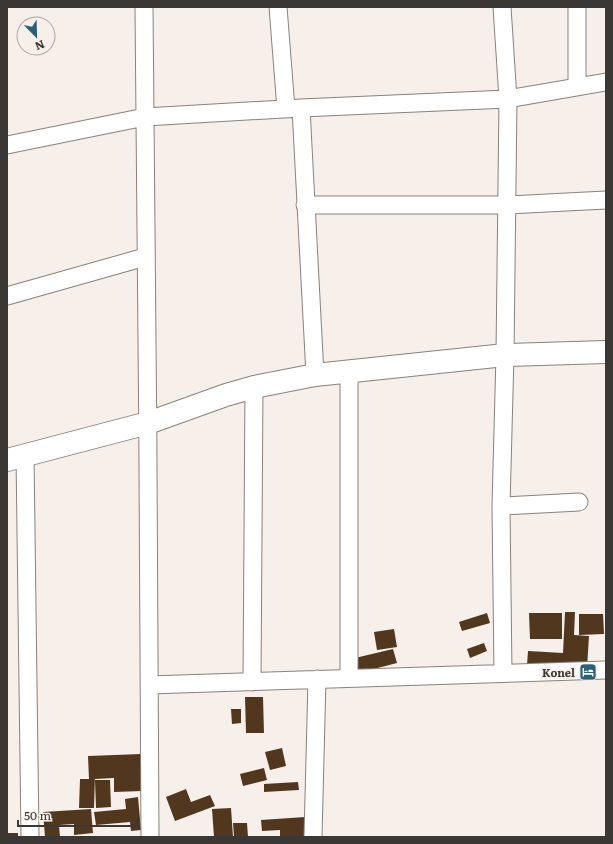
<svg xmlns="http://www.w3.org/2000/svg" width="613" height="844" font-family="Literata,serif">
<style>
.building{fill:#52371f}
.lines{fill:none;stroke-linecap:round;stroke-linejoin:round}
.street-casing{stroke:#89827c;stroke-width:19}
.secondary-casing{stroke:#89827c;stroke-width:24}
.street{stroke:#fff;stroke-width:17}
.secondary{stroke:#fff;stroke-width:22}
.labels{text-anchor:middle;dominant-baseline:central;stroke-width:4;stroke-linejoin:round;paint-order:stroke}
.poi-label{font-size:11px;font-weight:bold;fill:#3a3735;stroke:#f7efe9;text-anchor:end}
</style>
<rect width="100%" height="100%" fill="#f7efe9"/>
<!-- building -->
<path class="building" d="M565,612h10l-1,23 15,1 -2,32 -60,-3 1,-14 35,2z
M487,613l3,10 -28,8 -3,-9z
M529,613h33v26h-32z
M579,614h24l1,20 -25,1z
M394,629l3,18 -20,3 -3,-18z
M484,643l3,8 -17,7 -3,-9z
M393,649l4,14 -39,10 -3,-15z
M245,697h18l1,36h-18z
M231,709h10v14l-9,1z
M282,748l4,18 -16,4 -5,-18z
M141,754l1,37 -28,1v-14l-19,1v-3l-1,32h-15l1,-29h9l-1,-23z
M264,768l3,12 -24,6 -3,-12z
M95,780h15l1,27 -15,1z
M298,782l1,8 -35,2v-8z
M186,789l5,13 19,-7 5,11 -40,15 -9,-24z
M138,797l3,33 -10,1 -1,-9 -34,3 -2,-13 32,-3 -1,-10z
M231,808l2,29h-19l-2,-28z
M91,809l2,24 -19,2v-11l-15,1 1,12h-15l-2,-25z
M305,817l1,20h-26v-7l-18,1 -1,-11z
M233,823h14l1,14h-14z
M7,833h11v4h-11z"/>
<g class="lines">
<!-- street casing -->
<g class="street-casing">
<path id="street" d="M144,7c3,277 5,553 6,830
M278,7l8,102
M502,7l6,92 -3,256 -4,151 2,167
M577,7v80
M301,108l14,267
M7,145l138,-28 156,-9 207,-9 98,-17
M305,205h201l100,-5
M7,296l138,-39
M349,371v307
M25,455l5,382
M501,506l78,-4
M252,682l2,-295
M149,685l457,-15
M313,837l4,-158"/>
</g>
<!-- secondary casing -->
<g class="secondary-casing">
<path id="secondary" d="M7,460l141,-37 78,-28 28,-8 61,-12 190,-20 101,-3"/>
</g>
<!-- street -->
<use href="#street" class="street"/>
<!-- secondary -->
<use href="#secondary" class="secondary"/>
</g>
<!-- icons -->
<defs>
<g id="hotel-square" transform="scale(0.9)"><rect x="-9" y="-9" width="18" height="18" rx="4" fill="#2b607b" stroke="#f7efe9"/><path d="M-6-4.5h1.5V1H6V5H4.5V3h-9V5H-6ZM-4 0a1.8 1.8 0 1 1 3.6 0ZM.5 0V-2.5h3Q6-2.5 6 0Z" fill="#fff"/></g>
</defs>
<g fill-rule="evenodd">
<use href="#hotel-square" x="588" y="672"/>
</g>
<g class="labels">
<!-- poi labels -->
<g class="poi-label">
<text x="575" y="672">Konel</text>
</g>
</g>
<!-- border -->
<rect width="613" height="844" fill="none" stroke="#3a3735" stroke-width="16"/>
<!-- north arrow -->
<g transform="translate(36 36) rotate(157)"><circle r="19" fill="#f7efe9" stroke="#aba5a1"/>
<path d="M0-3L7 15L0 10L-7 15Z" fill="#2b607b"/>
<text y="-6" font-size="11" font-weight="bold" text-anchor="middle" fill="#3a3735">N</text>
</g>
<!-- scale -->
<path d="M18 820v6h119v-6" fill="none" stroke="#3a3735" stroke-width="2"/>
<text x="24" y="820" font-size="12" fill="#3a3735" stroke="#f7efe9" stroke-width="3" paint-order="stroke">50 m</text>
</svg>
